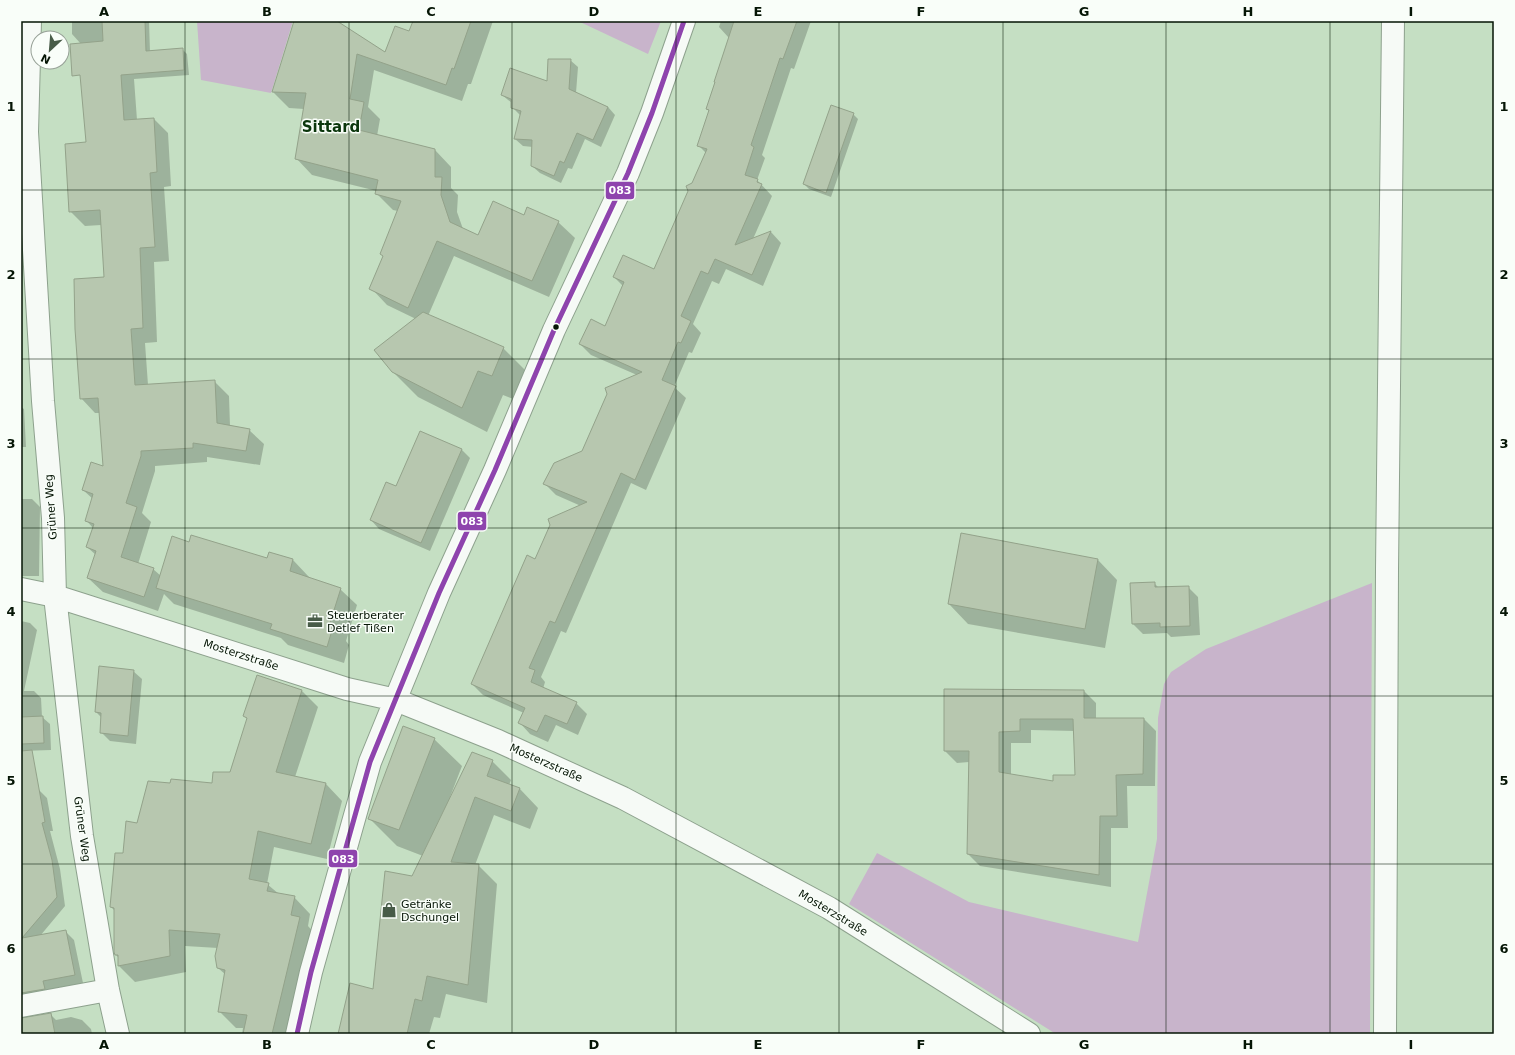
<svg xmlns="http://www.w3.org/2000/svg" width="1515" height="1055" font-family="'DejaVu Sans',sans-serif">
<style>
.green{fill:#c8b4cb}
.shadow{fill:#0003;fill-rule:evenodd}
.building{fill:#b7c7af;stroke:#93a28a;fill-rule:evenodd}
.lines{fill:none;stroke-linecap:round;stroke-linejoin:round}
.minor-casing{stroke:#8da18d;stroke-width:24}
.minor{stroke:#f6faf6;stroke-width:22}
.bus-1-casing{stroke:#f9fef9;stroke-width:8}
.bus-1{stroke:#8e44ad;stroke-width:5}
.grid{fill:none;stroke:#051505;stroke-width:1;stroke-opacity:0.55}
.bus-dot{fill:#051505;stroke:#f9fef9;stroke-width:1.5}
.labels{text-anchor:middle;dominant-baseline:central;stroke-width:3;stroke-linejoin:round;paint-order:stroke}
.street-label{font-size:11px;fill:#051505;stroke:#f9fef9}
.poi-label{font-size:11px;fill:#051505;stroke:#f9fef9;text-anchor:start}
.district-label{font-size:15px;font-weight:bold;fill:#0b360c;stroke:#f9fef9}
.line-badge{stroke:#f9fef9;stroke-width:1.5}
.badge-label{font-size:11px;text-anchor:middle;font-weight:bold;fill:#fff}
.neatline{fill:none;stroke:#051505;stroke-width:1.5}
.grid-label{font-size:13px;text-anchor:middle;font-weight:bold;fill:#051505}
</style>
<rect width="100%" height="100%" fill="#c5dfc3"/>
<!-- green -->
<path class="green" d="M197,21h96l-22,72 -70,-13z
M578,21h83l-13,33z
M1372,583l-2,451h-314l-207,-130 28,-51 92,49 169,40 19,-103 1,-121 6,-34 7,-12 35,-23z"/>
<!-- shadow -->
<path class="shadow" d="M72,21h77l1,31 32,-3 5,5 2,21 -55,4 3,41 17,-1 14,14 3,53 -7,1 5,74 -15,1 3,80 -12,1 3,42 66,-4 15,15 1,30 19,4 15,14 -4,21 -53,-8v5l-52,4v5l-13,42 9,9 -13,42 15,5 8,7 28,-33 79,17 2,-7 23,7 16,17v2l31,10 17,16 -11,36 3,4 -5,18 -56,-18 -7,-7 -107,-34 -10,-10 -6,17 -55,-19 -15,-14 8,-23 -9,-8 6,-19 -7,-8 7,-21 -10,-9 21,-23 -4,-54h-5l-14,-15 24,-120 -4,-53 -16,1 -15,-15 17,-68 -6,-99 -9,-10z
M295,21h45l-1,3 47,29 24,-20 4,-12h79l-22,63h-3l-6,17 -88,-31 -6,37 12,12 -3,17 58,14 16,17v21l7,7 -1,17 6,17 15,7 46,-20 34,6 17,16 -26,59 -95,-41 -26,60 75,32 25,25 -12,27 -13,-5 -16,37 -69,-35 -25,-25 23,-53 -29,-14 -16,-17 13,-31 -3,-3 17,-43 -5,-1 -17,-17 1,-2 -65,-16 -16,-17 8,-49 -15,-1 -16,-16z
M721,21h90l-17,48 -3,-1 -29,87 3,3 -8,22 15,16 -19,43 18,-7 10,11 -18,43 -37,-17 -7,15 -7,-3 -19,43 8,9 -9,20 -3,-1 -15,35 12,11 -40,92 -15,-7 -65,150 -5,-2 -20,46 4,5 -2,7 33,14 11,11 -9,21 -22,-10 -8,17 -18,-8 -10,-11 4,-10 -41,-18 -11,-11 63,-124 46,-54 -25,-11 -11,-11 38,-32 54,-77 -46,-20 -11,-11 26,-17 17,-41 -9,-9 40,-7 52,-117 -8,-8 12,-33 -3,-3 22,-71 -10,-11z
M570,60l8,7 -2,26 32,14 7,8 -14,32 -16,-8 -13,30 -4,-1 -7,15 -21,-10 -8,-7 1,-19 -10,-1 -8,-7 6,-23 -9,-9v-4l-10,-8 46,-13z
M853,114l5,5 -27,78 -22,-8 -5,-5z
M21,407l3,2 2,38h-5z
M420,432l42,18 8,8 -40,93 -51,-22 -8,-9 26,-33z
M21,499h11l8,8 -1,69h-18z
M1098,560l19,20 -12,68 -137,-24 -19,-20z
M1154,583l5,5 29,-1 10,10 2,38 -29,2 -4,-4 -24,1 -10,-10 -2,-40z
M21,621l9,2 7,7 -13,61h10l7,7 1,19 8,7 1,26 -30,1z
M133,671l9,8 -6,65 -26,-3 -9,-9 1,-14 -6,-6z
M258,676l44,15 16,16 -23,70 31,7 16,17 -15,58 -53,-12 -7,37 12,10 15,3 16,17 -2,12 8,9 -24,99h-50l1,-6h-7l-17,-17 7,-36 -8,-7v-20l-33,-2 1,26 -51,10 -16,-16v-8l-3,-3 -1,-44 -4,-4 12,-53 14,-29 76,-40 17,-12 18,-54 -4,-3z
M1084,691l12,12v16h48l12,12 -1,55h-28l1,42h-17v59l-131,-21 -12,-12 1,-92 -12,1 -12,-12zM1031,730l44,1 1,45 -22,6 -43,-7v-32h20z
M434,739l28,27 -12,31 1,1 41,-37 19,19 -2,5 11,4 18,19 -8,21 -36,-14 -19,50h3l19,19 -10,119 -41,-9 -6,24 -6,-1 -5,17 -19,-1 -70,1 34,-44 39,-113 10,-21 -26,-10 -27,-27z
M21,787l17,2 9,9 6,33h-3l10,38 5,37 -25,30 25,-5 9,9 9,43 -32,6 2,8 -32,9z
M50,1014l6,6 15,-3 11,3 9,9 1,5h-71v-16z"/>
<!-- building -->
<path class="building" d="M102,21h43l1,30 37,-3 1,22 -63,5 3,45 30,-2 3,54 -7,1 5,74 -15,1 3,80 -12,1 4,56 80,-5 2,43 33,6 -4,22 -53,-8v5l-52,3v5l-15,47 11,4 -16,50 33,11 -10,29 -57,-19 9,-27 -10,-4 8,-23 -9,-3 8,-27 -11,-4 9,-28 12,4 -5,-68 -18,1 -5,-70 -1,-50 30,-2 -4,-67 -31,2 -4,-68 21,-2 -6,-67 -8,1 -2,-32 33,-3z
M294,21h43l48,31 10,-26 14,5 4,-10h58l-17,48 -2,-1 -6,17 -89,-31 -7,45 14,3 -5,28 76,19v28h7l-1,18 9,27 28,13 15,-34 31,14 3,-8 32,14 -27,60 -95,-40 -29,67 -39,-19 14,-33 -3,-2 21,-53 -26,-7 3,-14 -83,-21 11,-66 -34,-1z
M734,21h63l-14,38 -3,-1 -29,87 3,2 -9,28 13,4 -1,3 5,2 -27,61 36,-14 -19,44 -37,-16 -7,15 -7,-3 -20,45 10,5 -10,22 -3,-1 -16,38 14,6 -41,94 -14,-7 -66,150 -5,-2 -21,47 6,2 -4,12 46,20 -10,22 -22,-9 -8,17 -19,-9 7,-15 -54,-24 56,-129 8,4 15,-34 -2,-6 39,-17 -44,-18 11,-21 28,-12 25,-57 -2,-6 37,-16 -63,-28 12,-25 14,7 19,-44 -11,-5 10,-22 31,14 34,-78 -2,-5 6,-3 15,-34 -10,-3 12,-36 -3,-1 9,-27h-1z
M548,59h23l-2,30 39,18 -15,33 -16,-7 -13,30 -4,-2 -6,15 -23,-10 1,-26 -18,-1 7,-28 -10,-3v-9l-10,-4 9,-27 37,13z
M831,105l23,8 -28,80 -23,-9z
M423,312l81,35 -12,29 -14,-5 -16,37 -70,-36 -18,-22z
M420,431l42,18 -41,94 -51,-23 16,-38 10,4z
M961,533l137,26 -13,70 -137,-25z
M191,535l76,23 2,-6 24,7 -3,12 51,17 -12,38 4,1 -6,20 -57,-18 2,-5 -116,-36 16,-52 17,6z
M1155,582v5l34,-1 1,40 -30,1v-4l-28,1 -2,-41z
M99,666l35,4 -6,66 -28,-3 1,-20 -6,-1z
M257,675l45,15 -26,82 50,11 -15,61 -53,-13 -9,48 20,4 -2,8 28,5 -4,19 9,2 -28,117h-29l4,-19 -29,-3 7,-42 -8,-2 -2,-12 5,-22 -51,-4 1,26 -52,10v-11h-3l-1,-3v-44l-4,-1 5,-54h8l3,-32 11,2 11,-42 22,2 1,-4 41,4 1,-11h17l17,-54 -4,-2z
M944,689l140,1v28h60l-1,56 -27,1 1,41h-17l-1,59 -132,-21 2,-103h-25zM1020,719h53l2,56h-22v6l-54,-9v-40l21,-1z
M43,716l1,27 -23,1v-27z
M403,726l32,12 -36,92 -31,-11z
M32,750l13,72 -3,1 10,37 5,37 -35,41 44,-8 9,45 -32,6 2,8 -24,4v-242z
M472,752l21,8 -6,16 33,12 -9,23 -36,-14 -24,65 28,2 -11,121 -41,-9 -5,25 -7,-2 -8,35h-69l12,-51 23,6 12,-118 27,5z
M51,1013l4,21h-34v-16z"/>
<g class="lines">
<!-- minor casing -->
<g class="minor-casing">
<path id="minor" d="M30,21l-3,111 16,269 10,117 2,78 27,240 26,154 10,44
M21,589l34,7 292,93 49,11 102,41 125,57 206,110 200,126
M21,1006l87,-16
M297,1034l14,-62 59,-210 69,-169 56,-123 59,-140 74,-157 24,-60 32,-92
M1385,1034l2,-464 6,-549"/>
</g>
<!-- minor -->
<use href="#minor" class="minor"/>
<!-- bus-1 casing -->
<g class="bus-1-casing">
<path id="bus-1" d="M297,1034l14,-62 59,-210 69,-169 56,-123 59,-140 74,-157 24,-60 32,-92"/>
</g>
<!-- bus-1 -->
<use href="#bus-1" class="bus-1"/>
</g>
<!-- grid -->
<path class="grid" d="M185,21v1013M349,21v1013M512,21v1013M676,21v1013M839,21v1013M1003,21v1013M1166,21v1013M1330,21v1013M21,190h1473M21,359h1473M21,528h1473M21,696h1473M21,864h1473"/>
<!-- icons -->
<defs>
<g id="office-bare" transform="scale(1.2)"><path d="M-6-3h4V-5.5h4V-3h4V5H-6ZM-1-4.5V-3h2v-1.5ZM-6 0V1H6V0Z" fill="#485c48" stroke="#f9fef9" stroke-width="2.5" paint-order="stroke"/></g>
<g id="shop-bare" transform="scale(1.2)"><path d="M-5-2.5h2.3a2.7 3.5 0 0 1 5.4 0H5L5.5 6h-11ZM-1.5-2.5h3a1.5 2.3 0 0 0-3 0Z" fill="#485c48" stroke="#f9fef9" stroke-width="2.5" paint-order="stroke"/></g>
</defs>
<g fill-rule="evenodd">
<use href="#office-bare" x="315" y="621"/>
<use href="#shop-bare" x="389" y="910"/>
</g>
<!-- markers -->
<circle class="bus-dot" cx="556" cy="327" r="3.5"/>
<g class="labels">
<!-- street labels -->
<g class="street-label">
<text transform="translate(51 507) rotate(-94)">Grüner Weg</text>
<text transform="translate(241 655) rotate(18)">Mosterzstraße</text>
<text transform="translate(546 763) rotate(24)">Mosterzstraße</text>
<text transform="translate(82 829) rotate(82)">Grüner Weg</text>
<text transform="translate(833 913) rotate(31)">Mosterzstraße</text>
</g>
<!-- poi labels -->
<g class="poi-label">
<text x="327" y="615">Steuerberater<tspan x="327" dy="13">Detlef Tißen</tspan></text>
<text x="401" y="904">Getränke<tspan x="401" dy="13">Dschungel</tspan></text>
</g>
<!-- district labels -->
<g class="district-label">
<text x="331" y="127">Sittard</text>
</g>
</g>
<g class="line-badge">
<rect x="605" y="181" width="30" height="19" rx="4" fill="#8e44ad"/>
<rect x="457" y="511" width="30" height="20" rx="4" fill="#8e44ad"/>
<rect x="328" y="849" width="30" height="19" rx="4" fill="#8e44ad"/>
</g>
<g class="badge-label">
<text x="620" y="194">083</text>
<text x="472" y="525">083</text>
<text x="343" y="863">083</text>
</g>
<!-- border -->
<rect width="1515" height="1055" fill="none" stroke="#f9fef9" stroke-width="44"/>
<!-- north arrow -->
<g transform="translate(50 50) rotate(206)"><circle r="19" fill="#f9fef9" stroke="#97a197"/>
<path d="M0-3L7 15L0 10L-7 15Z" fill="#485c48"/>
<text y="-6" font-size="11" font-weight="bold" text-anchor="middle" fill="#051505">N</text>
</g>
<rect x="22" y="22" width="1471" height="1011" class="neatline"/>
<g class="grid-label">
<text x="104" y="16">A</text>
<text x="267" y="16">B</text>
<text x="431" y="16">C</text>
<text x="594" y="16">D</text>
<text x="758" y="16">E</text>
<text x="921" y="16">F</text>
<text x="1084" y="16">G</text>
<text x="1248" y="16">H</text>
<text x="1411" y="16">I</text>
<text x="11" y="111">1</text>
<text x="1504" y="111">1</text>
<text x="11" y="279">2</text>
<text x="1504" y="279">2</text>
<text x="11" y="448">3</text>
<text x="1504" y="448">3</text>
<text x="11" y="616">4</text>
<text x="1504" y="616">4</text>
<text x="11" y="785">5</text>
<text x="1504" y="785">5</text>
<text x="11" y="953">6</text>
<text x="1504" y="953">6</text>
<text x="104" y="1049">A</text>
<text x="267" y="1049">B</text>
<text x="431" y="1049">C</text>
<text x="594" y="1049">D</text>
<text x="758" y="1049">E</text>
<text x="921" y="1049">F</text>
<text x="1084" y="1049">G</text>
<text x="1248" y="1049">H</text>
<text x="1411" y="1049">I</text>
</g>
</svg>
